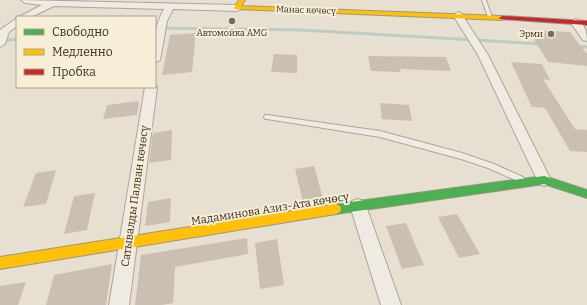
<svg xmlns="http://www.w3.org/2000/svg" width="587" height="305" font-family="Bitter,serif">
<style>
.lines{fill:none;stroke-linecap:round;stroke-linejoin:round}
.stream{stroke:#bcccc2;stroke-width:3}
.building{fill:#cbbfb2}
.lane-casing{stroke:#ada599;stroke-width:2}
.street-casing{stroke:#ada599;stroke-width:2}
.fast-casing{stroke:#9c958a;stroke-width:2}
.slow-casing{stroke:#9c958a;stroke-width:2}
.jam-casing{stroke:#9c958a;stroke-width:2}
.lane{fill:#efebe3;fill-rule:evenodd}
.street{fill:#efebe3;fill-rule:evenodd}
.fast{fill:#4caf50;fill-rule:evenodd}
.slow{fill:#ffc107;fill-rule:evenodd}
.jam{fill:#c62828;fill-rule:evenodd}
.poi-dot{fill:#786c5e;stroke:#f7eed8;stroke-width:1.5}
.labels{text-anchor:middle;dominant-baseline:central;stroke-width:4;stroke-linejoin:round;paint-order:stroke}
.far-street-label{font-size:9px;fill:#3d2e20;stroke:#f7eed8}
.far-poi-label{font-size:9px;fill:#3d2e20;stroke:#f7eed8}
.street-label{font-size:11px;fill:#3d2e20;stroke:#f7eed8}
</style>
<rect width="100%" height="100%" fill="#e7e0d1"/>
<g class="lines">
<!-- stream -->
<path class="stream" d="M155,28l146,2 242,14
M0,41l17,-2
M576,46l11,1"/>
</g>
<!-- building -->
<path class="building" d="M528,30l42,2 17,22v12l-39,-4z
M196,33l-4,39 -30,3 8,-40z
M274,54l23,1v18l-26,-1z
M368,56l78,1 5,14 -51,-2 1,3 -30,-1z
M511,62l31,2 8,16 -7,-1 32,50 12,1v22l-17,-1 -25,-43 -13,-1z
M139,101l-2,14 -34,4 4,-14z
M380,103l29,2 3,16 -30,-2z
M172,130l-1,30 -22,3 4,-30z
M314,166l9,32 -20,4 -8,-33z
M56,170l-10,34 -23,3 13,-34z
M95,193l-8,37 -23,4 10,-38z
M171,198l-1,24 -25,4 3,-24z
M457,214l23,40 -21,4 -21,-41z
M406,223l18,42 -22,4 -16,-43z
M247,238l1,16 -73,13 -2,36 -11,2h-27l6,-50z
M277,239l7,46 -24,4 -5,-46z
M112,264l-6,41h-60l8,-30z
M26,282l-8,23h-18v-19z"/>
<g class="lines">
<!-- lane casing -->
<g class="lane-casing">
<path id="lane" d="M482,0h4l6,17v1l-4,-1z
M265,115h2l113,16 82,22 32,11 29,13 1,2 -1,2 -3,1 -32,-14 -27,-9 -81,-22 -113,-18h-2l-1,-2z"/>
</g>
<!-- street casing -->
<g class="street-casing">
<path id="street" d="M21,0l216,5 5,3 -5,3 -64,-2 -6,12 -7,39 -5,3c0,-22 -2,-34 9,-54l-110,-3 -23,11h-12l23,-12 -17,-2z
M458,12l3,1 27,42 63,125 -2,4 -5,2 -5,-2 -61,-129 -25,-40z
M17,18v8l-8,6 -4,12 -5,3v-17z
M575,19c10,3 12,14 12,22l-4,-1 -13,-18z
M155,84l2,3 -28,218h-20l36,-218h10z
M358,199l6,2 2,5 35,99h-20l-31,-99 2,-5z"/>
</g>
<!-- fast casing -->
<g class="fast-casing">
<path id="fast" d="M544,176l43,14v8l-43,-14 -208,30 -4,-2 -1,-3 1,-3 4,-2z"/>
</g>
<!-- slow casing -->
<g class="slow-casing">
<path id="slow" d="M239,0h6l-4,6 261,10 3,2 -3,2 -267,-11 -1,-1z
M336,204l4,2 1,3 -1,3 -4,2 -336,55v-12z"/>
</g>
<!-- jam casing -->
<g class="jam-casing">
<path id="jam" d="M502,16l85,5v4l-87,-6 -1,-1z"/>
</g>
<!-- lane -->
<use href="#lane" class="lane"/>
<!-- street -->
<use href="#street" class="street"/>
<!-- fast -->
<use href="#fast" class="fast"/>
<!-- slow -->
<use href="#slow" class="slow"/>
<!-- jam -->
<use href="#jam" class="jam"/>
</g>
<!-- markers -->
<g class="poi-dot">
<circle cx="232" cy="21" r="4"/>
<circle cx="551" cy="34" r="4"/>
</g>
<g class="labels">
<!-- far-street labels -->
<g class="far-street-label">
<text transform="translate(306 10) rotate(2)">Манас көчөсү</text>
</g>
<!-- far-poi labels -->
<g class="far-poi-label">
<text x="232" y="33">Автомойка AMG</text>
<text x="543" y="34" text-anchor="end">Эрми</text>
</g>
<!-- street labels -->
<g class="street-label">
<text transform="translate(135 196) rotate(-82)">Сатывалды Палван көчөсү</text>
<text transform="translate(270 209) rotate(-9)">Мадаминова Азиз-Ата көчөсү</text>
</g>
</g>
<!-- legend -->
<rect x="16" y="16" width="140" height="72" fill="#f7eed8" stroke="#ada18e"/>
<rect x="24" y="29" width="20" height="6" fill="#4caf50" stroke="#ada18e"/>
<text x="52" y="36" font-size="12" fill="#3d2e20">Свободно</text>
<rect x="24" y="49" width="20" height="6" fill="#ffc107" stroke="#ada18e"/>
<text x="52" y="56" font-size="12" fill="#3d2e20">Медленно</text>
<rect x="24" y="69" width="20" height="6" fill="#c62828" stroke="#ada18e"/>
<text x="52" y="76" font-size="12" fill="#3d2e20">Пробка</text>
</svg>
